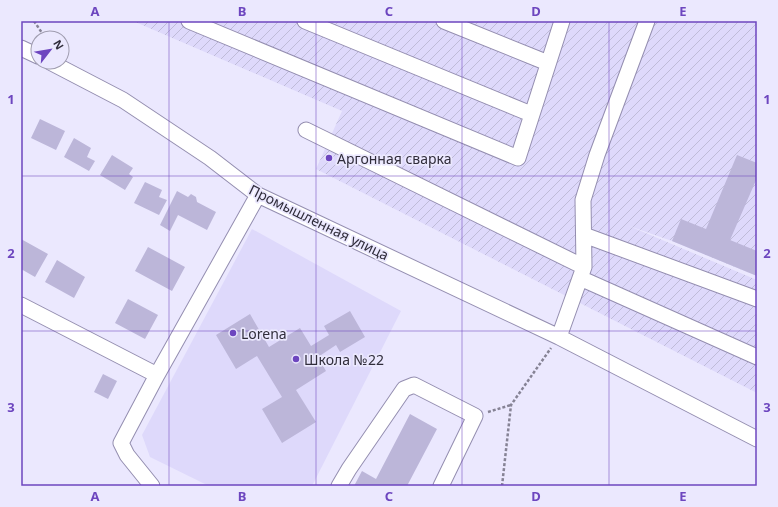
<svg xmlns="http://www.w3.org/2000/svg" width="778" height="507" font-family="'Noto Sans',sans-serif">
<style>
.built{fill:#ded9fb}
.industrial{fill:url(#industrial-furrows)}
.building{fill:#bcb6d9}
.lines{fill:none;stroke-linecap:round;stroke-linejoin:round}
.minor-casing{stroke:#948eb0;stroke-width:17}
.path{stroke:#868395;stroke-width:2.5;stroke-dasharray:3 2;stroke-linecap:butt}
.minor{stroke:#fff;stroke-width:15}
.grid{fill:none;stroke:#6d46bf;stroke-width:1;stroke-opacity:0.55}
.poi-dot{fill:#6d46bf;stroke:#ebe8fe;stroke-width:1.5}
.labels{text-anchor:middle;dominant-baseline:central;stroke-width:3.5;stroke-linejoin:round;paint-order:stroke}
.poi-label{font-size:14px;fill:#302d3b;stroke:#ebe8fe;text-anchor:start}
.street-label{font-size:14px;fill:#302d3b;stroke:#ebe8fe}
.neatline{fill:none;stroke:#6d46bf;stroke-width:1.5}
.grid-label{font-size:13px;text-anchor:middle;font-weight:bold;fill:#6d46bf}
</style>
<defs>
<pattern id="industrial-furrows" width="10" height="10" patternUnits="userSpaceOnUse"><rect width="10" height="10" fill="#ded9fb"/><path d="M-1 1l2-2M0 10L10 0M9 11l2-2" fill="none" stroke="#bfbbd8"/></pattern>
</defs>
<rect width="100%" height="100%" fill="#ebe8fe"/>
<!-- built -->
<path class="built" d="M252,229l149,82 -89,175h-103l-59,-29 -8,-22z"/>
<!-- industrial -->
<path class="industrial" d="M133,21h624v255l-85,-35 -43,-15 128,54v113l-441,-224 26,-58z"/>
<!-- building -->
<path class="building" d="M40,119l25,12 -9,19 -25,-12z
M74,138l17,10 -4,9 8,4 -6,10 -25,-14z
M112,155l21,13 -4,6 4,3 -8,13 -25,-15z
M737,155l20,8v15l-27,62 27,11v25l-85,-35 9,-22 25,10z
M145,182l17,8 -3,7 8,3 -8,15 -25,-12z
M177,191l11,6 3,-3 5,3 1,5 19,10 -9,18 -29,-15 -8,16 -10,-6z
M21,239l27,15 -13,23 -14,-8z
M148,247l37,20 -13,24 -37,-20z
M57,260l28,17 -11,21 -29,-16z
M128,299l30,16 -13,24 -30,-16z
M350,311l15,26 -25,15 -4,-7 -18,12 8,14 -30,19 20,32 -34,21 -20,-34 20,-12 -25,-41 -21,13 -20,-34 34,-21 19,33 31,-19 11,18 18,-11 -5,-9z
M103,374l14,7 -9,18 -14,-7z
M410,414l27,15 -30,57h-53l8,-15 14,8z"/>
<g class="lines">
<!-- minor casing -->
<g class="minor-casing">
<path id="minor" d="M189,21l329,137 44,-137
M305,21l226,93
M444,21l104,42
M21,48l17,8
M50,62l73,38 87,58 48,37 301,142 198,102
M306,130l278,137
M584,235l173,64
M580,278l177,79
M21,305l136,70
M559,337l25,-70 -1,-67 14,-45 50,-134
M152,486l-25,-31 -6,-12 36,-68 101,-180
M339,486l10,-17 55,-80 10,-4 61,31 -34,70"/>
</g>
<!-- path -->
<path class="path" d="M34,21l8,12v5
M488,412l23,-7
M502,486l9,-81 40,-57"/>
<!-- minor -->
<use href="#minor" class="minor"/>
</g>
<!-- grid -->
<path class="grid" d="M169,21v465M316,21v465M462,21v465M609,21v465M21,176h736M21,331h736"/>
<!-- markers -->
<g class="poi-dot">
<circle cx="329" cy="158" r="4"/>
<circle cx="233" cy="333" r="4"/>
<circle cx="296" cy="359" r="4"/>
</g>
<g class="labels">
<!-- poi labels -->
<g class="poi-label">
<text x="337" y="158">Аргонная сварка</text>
<text x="241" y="333">Lorena</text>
<text x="304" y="359">Школа №22</text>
</g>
<!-- street labels -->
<g class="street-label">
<text transform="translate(319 222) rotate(26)">Промышленная улица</text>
</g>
</g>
<!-- border -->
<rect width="778" height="507" fill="none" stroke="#ebe8fe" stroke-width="44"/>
<!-- north arrow -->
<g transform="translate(50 50) rotate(59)"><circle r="19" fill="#ebe8fe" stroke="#a09db0"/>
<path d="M0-3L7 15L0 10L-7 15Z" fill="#6d46bf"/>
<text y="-6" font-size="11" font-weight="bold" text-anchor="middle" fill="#302d3b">N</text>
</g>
<rect x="22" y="22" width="734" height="463" class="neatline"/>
<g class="grid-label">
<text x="95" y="16">A</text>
<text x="242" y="16">B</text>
<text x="389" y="16">C</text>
<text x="536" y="16">D</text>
<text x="683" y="16">E</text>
<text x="11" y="104">1</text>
<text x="767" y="104">1</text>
<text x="11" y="258">2</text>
<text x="767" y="258">2</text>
<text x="11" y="412">3</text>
<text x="767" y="412">3</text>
<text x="95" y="501">A</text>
<text x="242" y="501">B</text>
<text x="389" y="501">C</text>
<text x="536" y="501">D</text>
<text x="683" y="501">E</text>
</g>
</svg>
